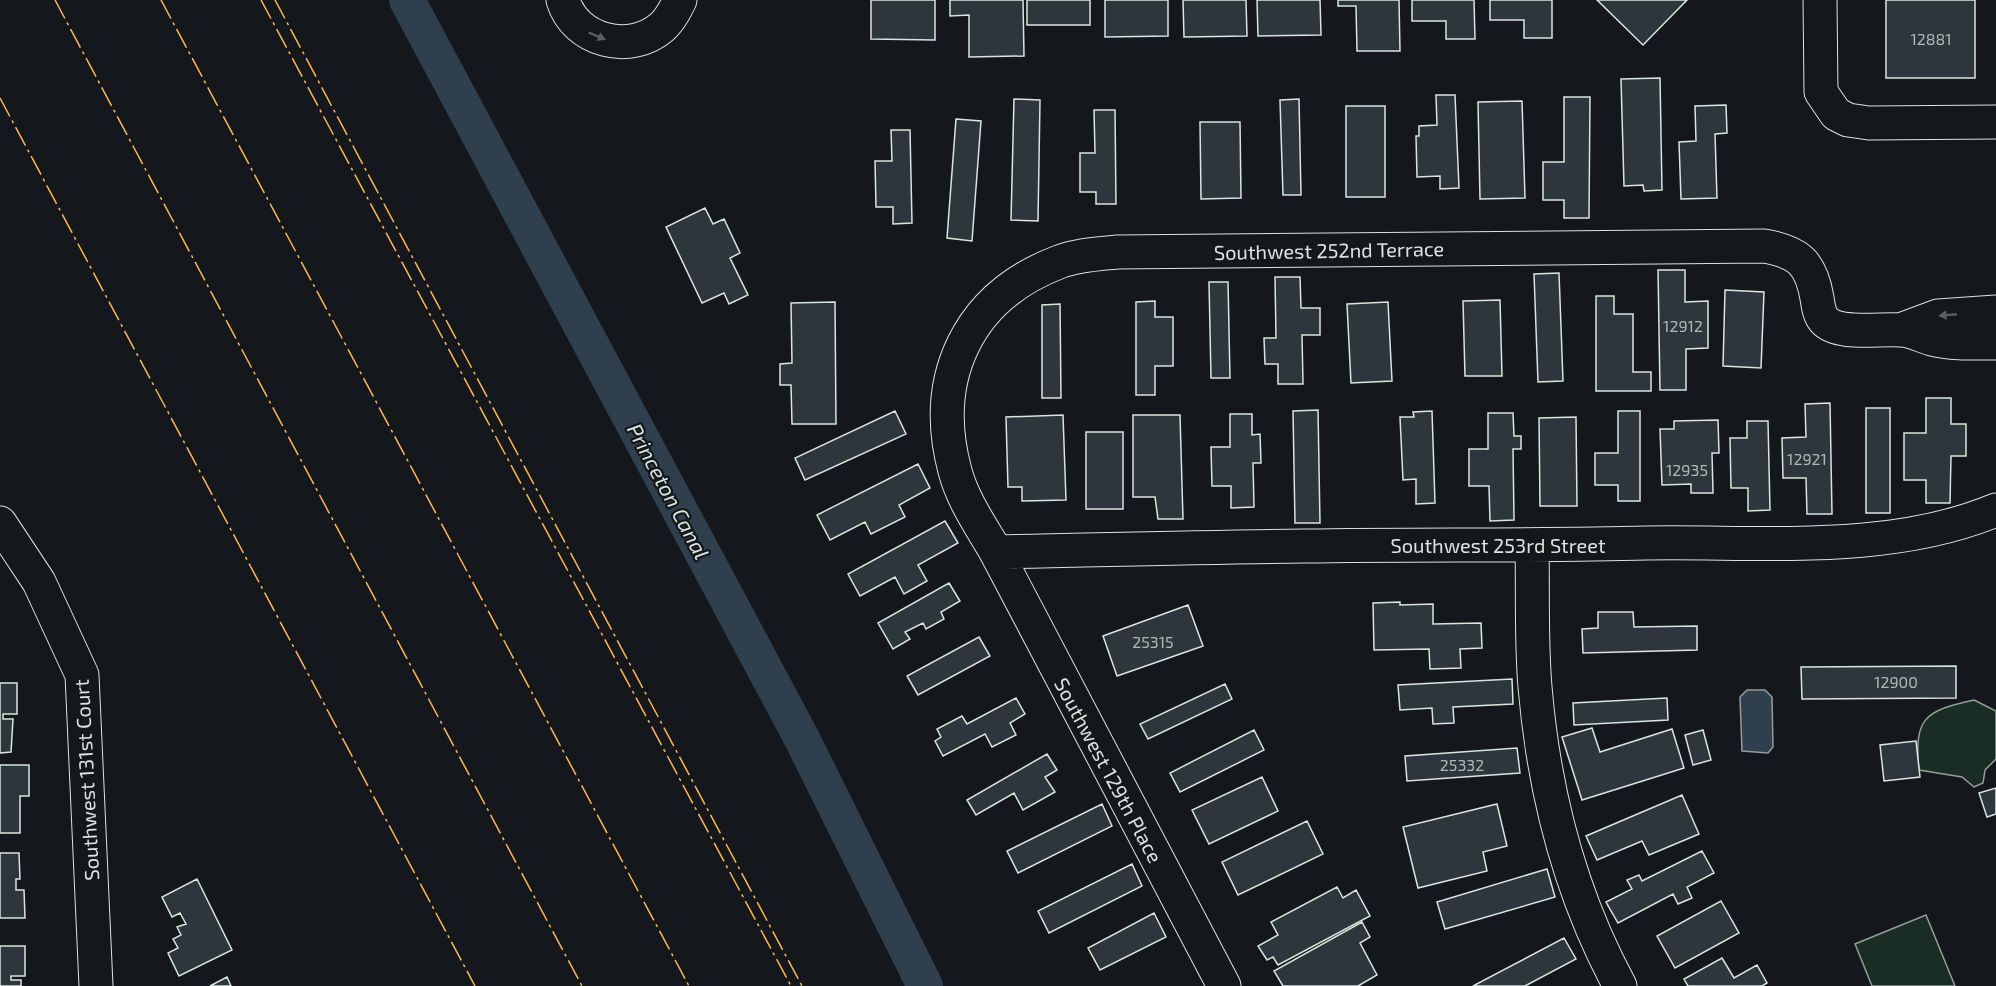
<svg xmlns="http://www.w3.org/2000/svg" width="1996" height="986" font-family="'Exo 2',sans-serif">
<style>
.green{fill:#1a2d24;stroke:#939e99;stroke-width:1.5}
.water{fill:#2f3f4d;stroke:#939e99;stroke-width:1.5}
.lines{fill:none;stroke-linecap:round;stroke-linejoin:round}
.canal{stroke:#2f3f4d;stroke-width:36}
.building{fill:#2c363c;stroke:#d8e6dc;stroke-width:1.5}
.minor-casing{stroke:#d8e6dc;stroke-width:35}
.minor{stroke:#14181c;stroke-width:33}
.power{stroke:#ffb74d;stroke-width:1.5;stroke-dasharray:21 4.5 3 4.5;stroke-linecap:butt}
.oneway{fill:#59605f}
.labels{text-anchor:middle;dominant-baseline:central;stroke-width:4.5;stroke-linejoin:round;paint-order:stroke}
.number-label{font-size:16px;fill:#adbab4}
.street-label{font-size:20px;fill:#d8e6dc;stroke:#14181c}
.water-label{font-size:21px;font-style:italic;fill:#d8e6dc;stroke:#14181c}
</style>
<rect width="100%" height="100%" fill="#14181c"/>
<!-- green -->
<path class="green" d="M1974,700l22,11v48l-11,11 -2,13 -9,4 -12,-10 -43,-7c-5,-52 5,-59 55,-70z
M1926,915l29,71h-83l-17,-42z"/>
<!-- water -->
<path class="water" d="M1747,690h18l7,7 1,50 -5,6 -26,-2 -2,-54z"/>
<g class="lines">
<!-- canal -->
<path class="canal" d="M407,0l394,737 124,249"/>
</g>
<!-- building -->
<path class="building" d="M871,0h64v40l-64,-1z
M950,0h73l1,56 -55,1v-42l-19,1z
M1027,0h63v25h-63z
M1105,0h63v36l-63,1z
M1183,0h63l1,36 -63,1z
M1257,0h63l1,35 -63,1z
M1338,0h61l1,51h-43l-1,-45h-18z
M1412,0h62l1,39h-29v-18h-34z
M1490,0h62v38h-28v-18h-34z
M1597,0h90l-44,45z
M1886,0h89v78h-89z
M1660,78l2,112 -18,1 -1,-6 -19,1 -3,-107z
M1436,95h19l4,93 -19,1v-13l-23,1 -1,-41h3v-10l18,-1z
M1564,97h26l-1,121h-25v-18h-21v-38h21z
M1014,99l26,1 -2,121 -27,-1z
M1299,99l2,96h-18l-3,-95z
M1522,101l3,97 -45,1 -2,-97z
M1726,105l1,28 -12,1 2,64 -36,1 -2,-57 17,-1 -1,-35z
M1346,106h39v91h-39z
M1094,110h21l1,94h-20v-12h-16v-39h15z
M956,119l25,2 -9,120 -25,-3z
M1200,122h40l1,76 -40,1z
M891,130h19l2,93 -19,1v-17h-17l-1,-46h17z
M705,208l8,16 11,-5 16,34 -10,5 18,37 -19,9 -5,-11 -22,10 -36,-76z
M1658,270h27v32l23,-1v47l-22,1v41h-26z
M1559,273l4,108 -25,1 -4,-108z
M1275,277h25l1,31h19v27h-18l1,49h-25v-20h-13l-1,-26h12z
M1209,282h19l2,96h-19z
M1725,290l39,2 -3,76 -38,-2z
M1596,296h18v18h19v58h18v19h-55z
M1500,300l2,76h-37l-2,-75z
M1155,301v16h18v49h-18v29h-19v-93z
M835,302l1,122h-44l-1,-39h-11v-21l12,-1 -1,-60z
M1388,302l4,79 -41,2 -4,-79z
M1060,304l1,94h-19v-93z
M1926,398h25v26h15v32h-15l-1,47h-24v-23h-22v-47h22z
M1830,403l2,111h-25l-1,-36h-23l-1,-40 24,-1 -1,-33z
M1866,408h24v105h-24z
M1318,410l2,113h-25l-2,-112z
M895,411l11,23 -101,46 -10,-22z
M1432,411l3,92 -19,1v-25l-13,1 -3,-63h14l-1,-5z
M1618,411h22v90h-22v-16h-23v-32h23z
M1488,413h25l1,23h7v13h-8l1,71 -24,1 -1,-35h-20v-37h19z
M1230,414h22v21l8,-1 1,29h-8l1,44 -23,1v-22h-19l-1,-39h19z
M1063,415l3,85 -44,1v-14h-14l-2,-70z
M1133,415h47l3,104h-25l-3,-22h-22z
M1576,417l1,89h-37l-1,-88z
M1718,420l1,33h-7l1,40h-22v-9l-29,1 -2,-56h14v-8z
M1747,421h21l2,89 -22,1v-23h-17l-1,-50h17z
M1086,432h37v77h-37z
M918,464l12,24 -31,17 6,12 -34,17 -6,-12 -35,18 -13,-25z
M945,521l13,22 -40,22 9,16 -23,13 -9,-17 -35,19 -12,-22z
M949,583l11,18 -19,11 3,7 -18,10 -3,-6 -18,9 5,7 -17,10 -15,-26z
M1400,602v3l33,-1v20l48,-1 1,25 -22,1 1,19 -31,1 -1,-20 -55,1 -1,-47z
M1188,605l15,41 -86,30 -14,-40z
M1598,612h35l1,15 63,-1v24l-114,3 -1,-24 16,-1z
M979,637l11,19 -72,39 -11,-19z
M1956,666v32l-154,1 -1,-32z
M1512,679l1,25 -60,3 1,16 -21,1 -1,-16 -32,2 -2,-25z
M0,683h17v31h-14v5h10l-2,33 -11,1z
M1225,684l7,15 -84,40 -8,-15z
M1016,698l9,16 -15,9 6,12 -24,12 -7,-13 -42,22 -8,-15 6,-4 -4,-8 25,-13 5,8z
M1667,698l1,22 -94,5 -1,-22z
M1592,728l8,24 72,-23 12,39 -102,32 -20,-63z
M1254,730l10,20 -84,42 -10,-19z
M1703,730l8,30 -18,5 -8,-30z
M1916,741l4,36 -36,4 -4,-36z
M1517,748l3,25 -113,8 -2,-25z
M1047,754l10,16 -12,7 10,15 -32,18 -9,-17 -38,22 -9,-15z
M0,765h29v31h-9v37h-20z
M1262,777l16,34 -69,33 -17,-34z
M1996,788v26l-9,3 -8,-24z
M1682,795l17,39 -50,21 -7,-14 -45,19 -11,-24z
M1102,804l10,22 -94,47 -11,-22z
M1497,804l10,42 -24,6 4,19 -69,17 -15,-61z
M1307,821l16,33 -85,41 -16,-33z
M1702,851l12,22 -27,14 5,11 -14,6 -5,-10 -55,29 -12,-21 26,-13 -5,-9 12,-5 3,6z
M0,853h19l1,26h-4v11h8l1,28h-25z
M1132,864l10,22 -93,47 -11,-22z
M1547,869l8,28 -110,32 -8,-27z
M197,879l35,71 -53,26 -11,-23 10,-5 -5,-9 8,-4 -4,-8 9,-3 -6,-11 -8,4 -10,-20z
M1337,887l6,11 13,-8 14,26 -92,49 -5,-8 -6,3 -9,-14 20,-11 -7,-13z
M1721,901l18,32 -64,35 -18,-32z
M1154,913l12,24 -66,33 -12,-22z
M1362,922l8,15 -10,6 17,32 -19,11h-75l-9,-15z
M1564,938l12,21 -51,27h-52z
M0,946h25v30h-14v4h10v6h-21z
M1722,958l12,20 23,-13 10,18 -5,3h-74l-4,-7z
M227,977l4,9h-21z"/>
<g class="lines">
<!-- minor casing -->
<g class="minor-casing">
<path id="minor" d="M563,0c12,41 67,55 99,27 8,-7 13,-17 18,-27
M1820,0l1,92 15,22 12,6 21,3 127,-1
M1903,329l35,-13 58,-4
M0,523l39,59 43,93 14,311
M1532,546c1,46 -1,94 3,141 9,106 34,205 85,299
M996,552c102,-2 205,-5 308,-6 114,-2 228,0 343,-3 114,-2 241,12 349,-33
M1224,986l-228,-434c-15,-26 -33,-51 -41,-81 -25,-93 12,-174 104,-209 18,-7 39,-8 58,-10l647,-6c35,6 47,17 53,52 1,7 2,16 7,22 14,16 57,8 77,10 10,0 20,6 31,9 20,5 43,4 64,4"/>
</g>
<!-- minor -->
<use href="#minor" class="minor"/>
<!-- power -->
<path class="power" d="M55,0l527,986
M161,0l528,986
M261,0l530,986
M275,0l527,986
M0,98l475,888"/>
</g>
<!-- one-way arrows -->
<defs><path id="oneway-solid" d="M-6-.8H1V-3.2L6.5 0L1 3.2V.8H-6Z" transform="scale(1.5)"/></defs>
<g class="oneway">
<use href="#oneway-solid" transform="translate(597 36) rotate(23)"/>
<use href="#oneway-solid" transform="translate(1948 315) rotate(175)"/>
</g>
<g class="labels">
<!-- number labels -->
<g class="number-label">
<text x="1931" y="38">12881</text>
<text x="1683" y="325">12912</text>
<text x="1807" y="458">12921</text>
<text x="1687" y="469">12935</text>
<text x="1153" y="641">25315</text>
<text x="1896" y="681">12900</text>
<text x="1462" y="764">25332</text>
</g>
<!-- street labels -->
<g class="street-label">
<text transform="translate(1329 250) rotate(-1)">Southwest 252nd Terrace</text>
<text x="1498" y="545">Southwest 253rd Street</text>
<text transform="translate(1109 770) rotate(62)">Southwest 129th Place</text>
<text transform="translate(86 780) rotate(-93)">Southwest 131st Court</text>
</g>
<!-- water labels -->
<g class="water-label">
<text transform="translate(669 491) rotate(62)">Princeton Canal</text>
</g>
</g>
</svg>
